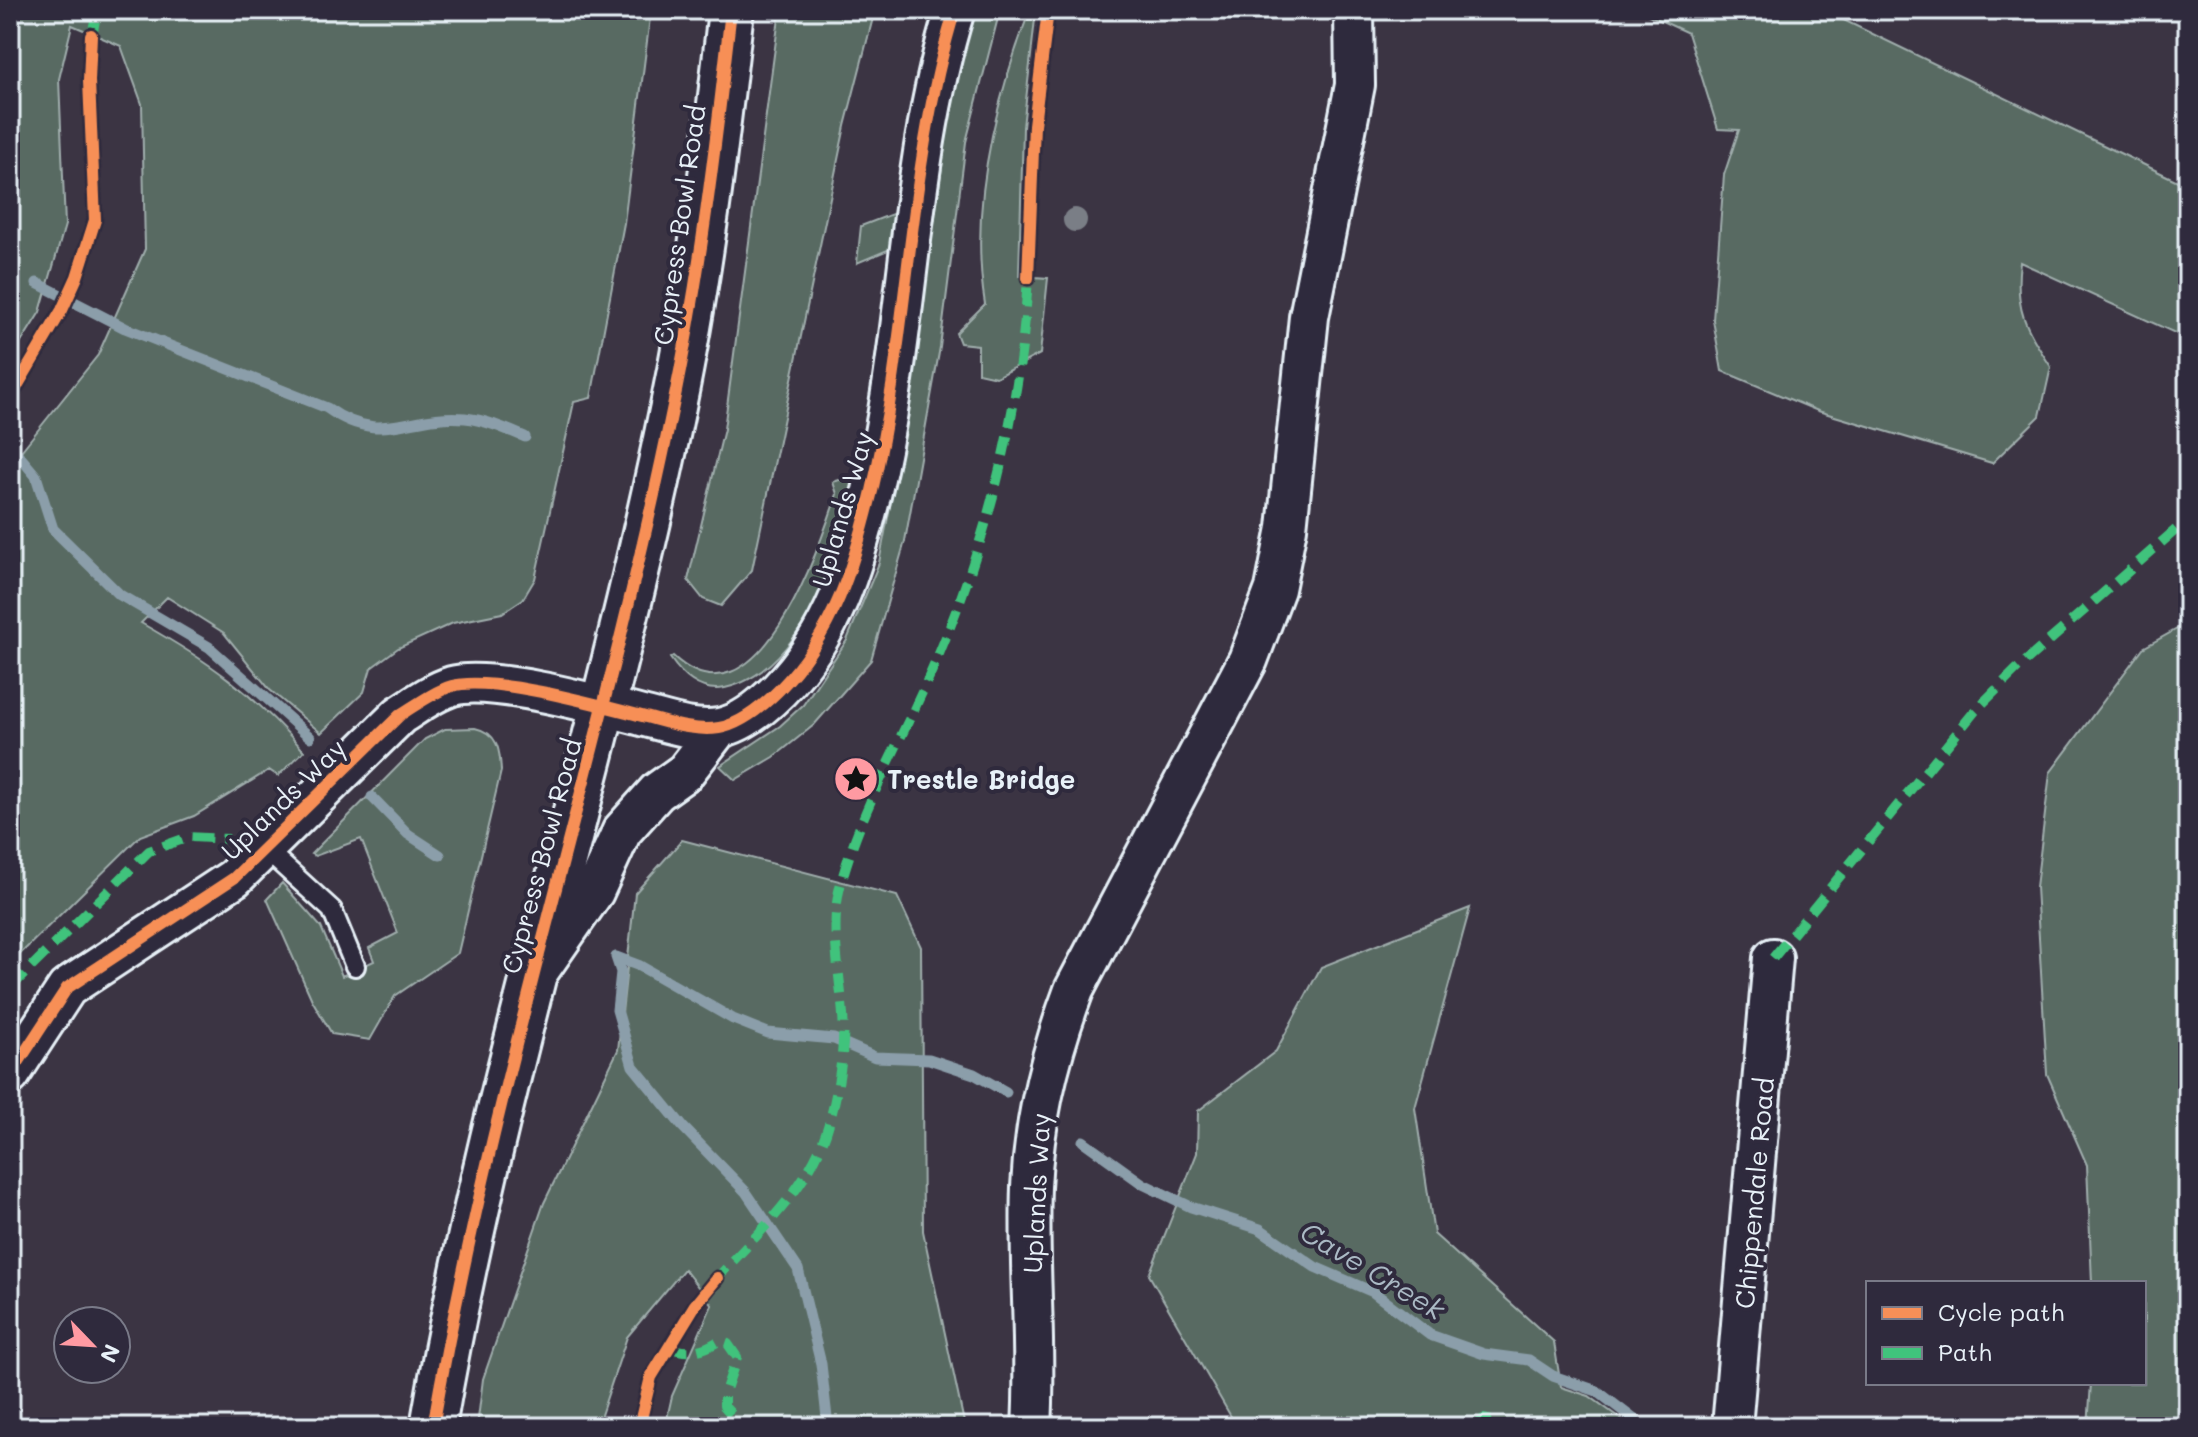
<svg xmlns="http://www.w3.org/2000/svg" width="2198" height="1437" font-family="Mali,sans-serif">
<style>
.green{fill:#586a62;stroke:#a0aead;stroke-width:2}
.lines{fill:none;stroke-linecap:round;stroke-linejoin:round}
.stream{stroke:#8b9eaa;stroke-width:11}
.lane-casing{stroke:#e8f1f8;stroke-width:24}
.street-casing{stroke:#e8f1f8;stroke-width:44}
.secondary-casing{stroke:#e8f1f8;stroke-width:50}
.lane{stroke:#2f2a3d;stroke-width:18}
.street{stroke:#2f2a3d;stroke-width:38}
.secondary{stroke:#2f2a3d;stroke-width:44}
.quiet{stroke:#40c37c;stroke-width:10;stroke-dasharray:20 10;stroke-linecap:butt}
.cycleway-casing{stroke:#2f2a3d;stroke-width:17}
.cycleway{stroke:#f78f57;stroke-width:12}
.tree{fill:#7a7e86}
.labels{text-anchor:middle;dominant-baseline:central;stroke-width:8;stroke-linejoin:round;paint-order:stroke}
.street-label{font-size:26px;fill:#e8f1f8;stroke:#2f2a3d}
.poi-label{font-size:26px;font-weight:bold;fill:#e8f1f8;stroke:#2f2a3d;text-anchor:start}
.water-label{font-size:28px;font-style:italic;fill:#aab9c4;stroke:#2f2a3d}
</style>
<rect width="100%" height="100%" fill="#3b3443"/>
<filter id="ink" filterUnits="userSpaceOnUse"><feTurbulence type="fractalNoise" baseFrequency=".0125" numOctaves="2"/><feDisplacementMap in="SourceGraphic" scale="16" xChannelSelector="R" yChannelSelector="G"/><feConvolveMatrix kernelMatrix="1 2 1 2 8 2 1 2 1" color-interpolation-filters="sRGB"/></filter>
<g filter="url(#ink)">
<!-- green -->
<path class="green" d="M10,10h641l-27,213 -33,175 -17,4 -39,177 -12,20 -21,14 -49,10 -55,25 -27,20 -7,24 -43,41 -51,-43 -46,-57 -57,-36 -26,26c69,39 110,68 163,128l-26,25 -9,-6 -75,46 -54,20 -130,128v-499l88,-110 47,-106 -3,-145 -21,-58 -49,-21 -13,54 6,146 -25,87 -30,48z
M780,10h95l-30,116 -93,444 -31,36 -18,-7 -15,-19 36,-151z
M975,10h25l-34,132 -26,205 -35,194 -34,119 -57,65 -40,32 -39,23 -15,-14 60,-40 23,-21 44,-65 32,-77 26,-133 46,-327z
M1030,10h6l-13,117 -4,149 29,2 -8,76 -44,23 -18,-4v-28l-18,-2 -4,-10 29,-29c-16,-97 10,-203 45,-294z
M1638,10h185l365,176v153l-168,-77c-6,48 6,66 31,105l-11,49 -48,47 -174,-52 -96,-40 -9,-51 11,-145 15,-45 -21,-1 -30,-96z
M900,211l-5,36 -38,16 4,-37z
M859,474c-15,69 -54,196 -134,214 -24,5 -42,-11 -55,-30l3,-2c84,79 146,-107 164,-162l-4,-12z
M2188,623v804h-100l3,-44h53v-100h-52l-5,-118 -40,-91 -11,-187 14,-114 93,-125z
M475,728c23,5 25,22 26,43l-43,182 -63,43 -25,44 -38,-6 -20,-34 -45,-101 15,-16 39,44 21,49 32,-15 -5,-13 29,-15 -37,-94 -46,17 -4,-2 114,-115 20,-10z
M682,840l215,56 24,51 2,284 42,196h-300l7,-31 40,-91 -28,-36 -57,68 -30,90h-120l6,-48 61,-176 74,-153 17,-157z
M1470,908l-55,200 19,126 120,108 7,45 28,9 43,31h-395l-88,-152 48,-122 1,-42 78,-60 45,-84z"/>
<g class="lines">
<!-- stream -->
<path class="stream" d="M37,283l88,45 202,80c55,39 81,5 138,10 21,2 41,11 60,19
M10,445l26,31 17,53 67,66 89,52 101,90
M372,797l36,37 32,21
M616,957l5,15 -4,38 16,56 50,61 63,65 52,77 23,95 7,63
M616,957l24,9 93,53 35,14 66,6 41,18 54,2 45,15 32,18
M1083,1141l60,43 48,23 69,22 55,38 58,25 57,43 54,19 45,6 24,16 44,15 47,36"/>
<!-- lane casing -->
<g class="lane-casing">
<path id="lane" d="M264,848l68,62 23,56"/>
</g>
<!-- street casing -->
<g class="street-casing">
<path id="street" d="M539,971l55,-79 28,-61 35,-39 28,-20 34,-44
M10,1075l57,-87 167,-110 166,-163c16,-10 33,-23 52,-29 39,-11 148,19 190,30 24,6 51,16 77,12 23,-4 44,-22 60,-38 55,-56 75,-125 93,-199 38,-158 35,-326 83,-481
M1032,1427c5,-80 -4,-159 -1,-240 3,-68 19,-133 43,-197l174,-330 27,-71 12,-61 22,-211 46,-232 -1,-75
M1732,1427l41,-469"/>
</g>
<!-- secondary casing -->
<g class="secondary-casing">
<path id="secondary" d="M433,1427c59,-345 170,-678 240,-1021 27,-130 43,-263 58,-396"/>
</g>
<!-- lane -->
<use href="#lane" class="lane"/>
<!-- street -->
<use href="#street" class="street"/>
<!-- secondary -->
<use href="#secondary" class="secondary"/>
<!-- quiet -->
<path class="quiet" d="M91,41l6,-31
M1773,958l202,-247 42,-42 171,-150
M10,988l139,-137 40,-14 40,2
M713,1283c38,-44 84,-82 108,-137 14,-31 25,-97 22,-131 -3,-42 -14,-90 -2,-132 21,-78 64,-149 95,-222 52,-122 86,-254 92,-387
M669,1347c18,8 33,4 50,-6l9,3 9,13 -13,38v11l19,21
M1474,1427l10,-8 8,2 3,6"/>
<!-- cycleway casing -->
<g class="cycleway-casing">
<path id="cycleway" d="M1028,278l6,-153 14,-115
M10,398l52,-88 15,-33 18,-57 -6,-139 2,-46
M10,1075l57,-87 167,-110 166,-163c16,-10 33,-23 52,-29 39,-11 148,19 190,30 24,6 51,16 77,12 23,-4 44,-22 60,-38 55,-56 75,-125 93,-199 38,-158 35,-326 83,-481
M433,1427c59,-345 170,-678 240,-1021 27,-130 43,-263 58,-396
M639,1427l12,-50 44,-72 22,-27"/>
</g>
<!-- cycleway -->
<use href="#cycleway" class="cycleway"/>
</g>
<!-- trees -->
<circle class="tree" cx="1075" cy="220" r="12"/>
</g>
<!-- icons -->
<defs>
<g id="sight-disc" transform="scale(2.3)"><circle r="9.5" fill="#ff9aa2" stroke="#2f2a3d"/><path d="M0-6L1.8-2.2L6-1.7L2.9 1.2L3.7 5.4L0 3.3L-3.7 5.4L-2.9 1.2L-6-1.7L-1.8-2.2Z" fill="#111"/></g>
</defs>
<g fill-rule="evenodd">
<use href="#sight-disc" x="856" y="779"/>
</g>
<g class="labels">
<!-- street labels -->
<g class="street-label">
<text transform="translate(679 225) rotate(-82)">Cypress Bowl Road</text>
<text transform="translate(842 509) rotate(-74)">Uplands Way</text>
<text transform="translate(283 799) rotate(-44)">Uplands Way</text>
<text transform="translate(541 856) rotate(-75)">Cypress Bowl Road</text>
<text transform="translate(1036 1193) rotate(-87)">Uplands Way</text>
<text transform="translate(1754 1193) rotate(-85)">Chippendale Road</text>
</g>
<!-- poi labels -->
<g class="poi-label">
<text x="887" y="779">Trestle Bridge</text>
</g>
<!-- water labels -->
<g class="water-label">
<text transform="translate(1373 1270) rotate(31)">Cave Creek</text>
</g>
</g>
<!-- margin -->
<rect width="2198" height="1437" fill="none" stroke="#2f2a3d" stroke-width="40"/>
<rect x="20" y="20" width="2158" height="1397" fill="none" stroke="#e8f1f8" stroke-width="3" filter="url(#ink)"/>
<!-- legend -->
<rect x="1866" y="1281" width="280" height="104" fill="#2f2a3d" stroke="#797a88" stroke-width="2"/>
<rect x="1882" y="1307" width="40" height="12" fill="#f78f57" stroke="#797a88" stroke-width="2"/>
<text x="1938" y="1321" font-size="24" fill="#e8f1f8">Cycle path</text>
<rect x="1882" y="1347" width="40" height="12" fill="#40c37c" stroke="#797a88" stroke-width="2"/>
<text x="1938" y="1361" font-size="24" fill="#e8f1f8">Path</text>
<!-- north arrow -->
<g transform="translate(92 1345) rotate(115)"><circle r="38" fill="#2f2a3d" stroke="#797a88" stroke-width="2"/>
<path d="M0-6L14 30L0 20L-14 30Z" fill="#ff9aa2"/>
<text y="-12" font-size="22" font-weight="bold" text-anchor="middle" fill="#e8f1f8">N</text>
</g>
</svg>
